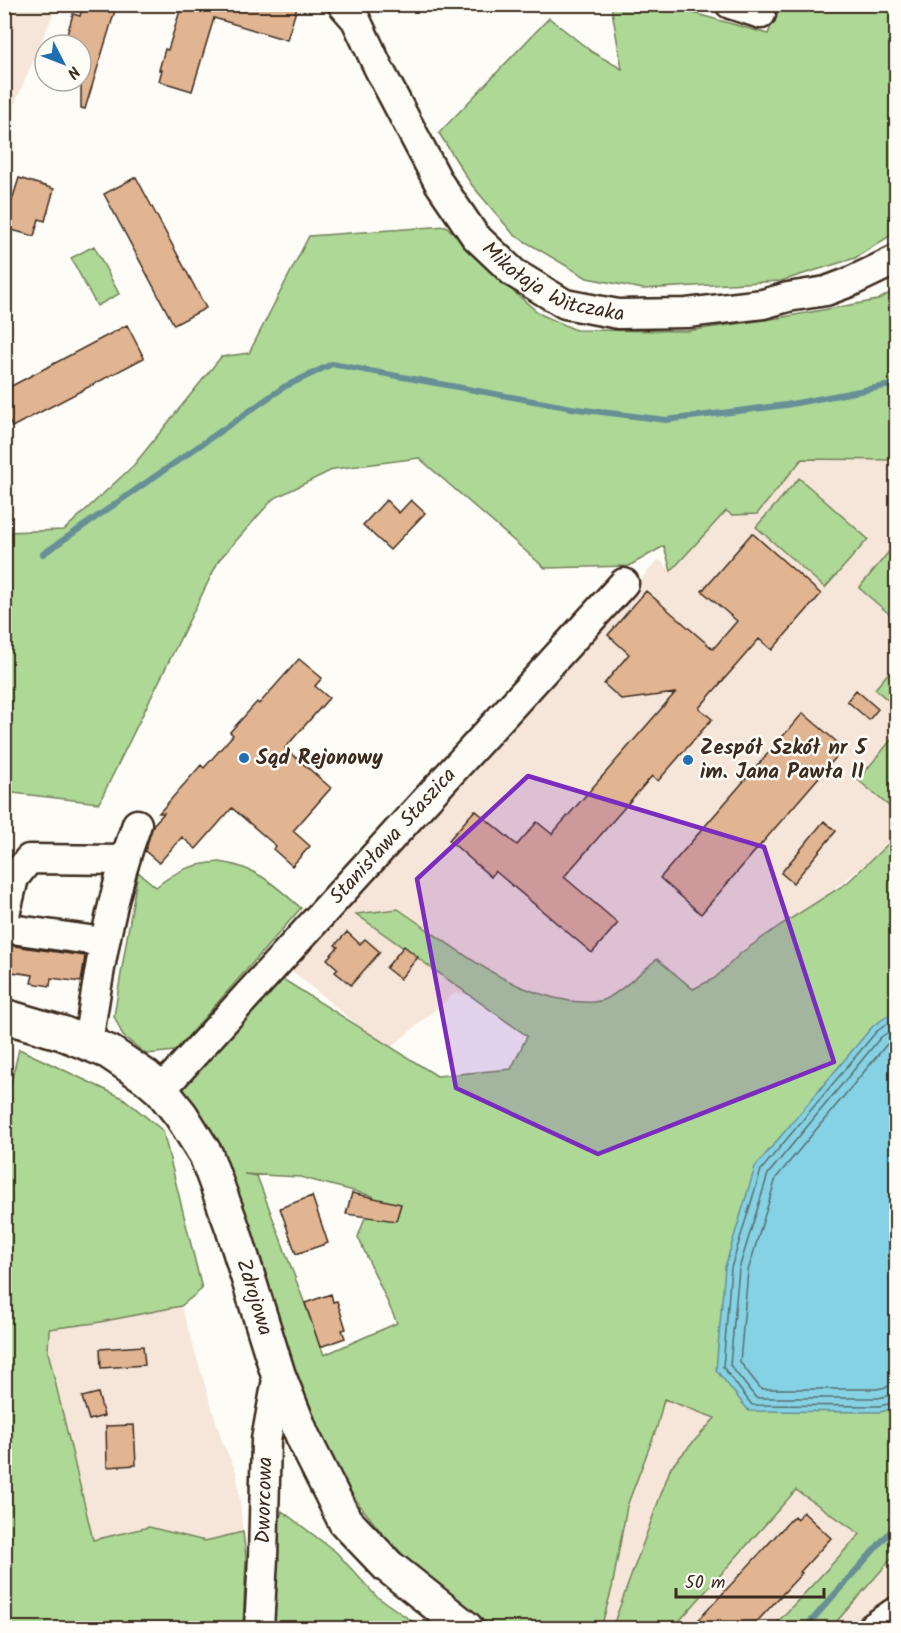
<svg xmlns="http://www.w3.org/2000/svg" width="901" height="1633" font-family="Kalam,sans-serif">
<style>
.built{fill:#f5e6d9}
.green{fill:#add896;stroke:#74815a;stroke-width:1.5;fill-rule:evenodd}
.water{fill:#85d2e4;stroke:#678f95;stroke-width:1.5}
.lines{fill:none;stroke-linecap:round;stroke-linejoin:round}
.shore{stroke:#596d6d;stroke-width:1.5}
.stream{stroke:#678f95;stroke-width:6}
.building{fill:#e1b492;stroke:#3b2a1e;stroke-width:1.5}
.minor-casing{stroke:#3b2a1e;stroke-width:33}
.major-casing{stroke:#3b2a1e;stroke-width:38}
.minor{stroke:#fdfcf7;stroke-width:28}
.major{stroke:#fdfcf7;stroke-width:33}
.marked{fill:#7b2cbf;fill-opacity:0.2;stroke:#7b2cbf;stroke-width:4.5;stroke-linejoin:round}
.poi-dot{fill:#1f6fb2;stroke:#fdfcf7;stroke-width:2}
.labels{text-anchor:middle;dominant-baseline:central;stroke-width:5;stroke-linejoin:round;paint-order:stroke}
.street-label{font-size:21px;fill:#3b2a1e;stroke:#fdfcf7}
.poi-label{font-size:21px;font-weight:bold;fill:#3b2a1e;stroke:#fdfcf7;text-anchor:start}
</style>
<rect width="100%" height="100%" fill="#fdfcf7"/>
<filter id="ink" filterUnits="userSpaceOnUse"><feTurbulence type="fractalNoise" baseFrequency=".0167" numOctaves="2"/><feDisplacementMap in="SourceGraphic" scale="12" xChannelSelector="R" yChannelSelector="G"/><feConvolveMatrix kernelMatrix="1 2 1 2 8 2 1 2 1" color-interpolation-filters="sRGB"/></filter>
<g filter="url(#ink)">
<!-- built -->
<path class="built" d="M5,4l52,1 -47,110h-6z
M802,459l94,1v380l-227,180 -214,-27 -67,57 -96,-79 367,-412 12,12 55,-61z
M181,1306l41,135 15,33 6,58 -38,9 -56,-14 -56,13 -45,-188 1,-23 46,-6z
M663,1399l103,37 130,58 -124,134h-171l11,-40 15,-82 30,-79z
M896,1553v75h-65l53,-61z"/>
<!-- green -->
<path class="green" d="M611,5h54l103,29 11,-29h117v227l-41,26 -74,23 -138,8 -56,-11 -73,-43 -43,-51 -32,-51 110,-115 43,34 30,17z
M446,226l68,66 26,22 36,16 111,1 91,-13 100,-18 18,-11v171l-94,-1 -45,55 -25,1 -6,-4 -55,60 -7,-25 -35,20 -84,2 -126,-110 -85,11 -61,30 -54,61 -120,243 -94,-11 -1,-260 60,-2 69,-64 88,-109 28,-4 60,-117z
M94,246l25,48 -22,12 -26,-48z
M799,478l69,61 -43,49 -69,-61z
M896,543v72l-2,3 -35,-30z
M896,664v43l-21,-18z
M896,734v68l-5,6 -33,-28z
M896,838v717l-1,2h-2l-62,71h-59l88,-94 -64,-44 -123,138h-61l59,-161 44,-49 -51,-19 -7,28 -30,79 -15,82 -11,40h-108l-50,-33 -58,-58 -27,-34 -39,-61 -33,-73 -55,-196 -52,-80 91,-122 167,105 74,-7 16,-33 -171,-122 42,-5c54,36 106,82 172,92 13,1 25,3 36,-2 16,-8 36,-28 51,-40l36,30 22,-11 26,-25 38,-27 68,-43 42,-40zM244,1174l56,3 73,19 -15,41 39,86 -73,32 -67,-179z
M220,862c38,6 53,22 81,46l-126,143 -29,3 -23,-18 -9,-20 24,-144 18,15c21,-17 36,-23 64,-25z
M19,1049l104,49 40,33 39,158 -21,17 -86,17 -46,6 -1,23 45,188 56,-13 56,14 38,-9 3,25 -3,71h-238l-1,-515z
M282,1511l54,41 40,44 46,32h-148l4,-100z"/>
<!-- water -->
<path class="water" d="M896,1010v397l-15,5 -132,-1 -33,-41 9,-103 30,-100 117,-140z"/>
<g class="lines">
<!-- shore -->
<path class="shore" d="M896,1017l-20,15 -115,138 -30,98 -8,99 29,38 128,1 16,-4
M896,1027l-15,10 -113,137 -29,95 -9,96 26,33h122l18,-4
M896,1037l-9,7 -111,134 -28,93 -8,91 21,27h116l19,-4"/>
<!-- stream -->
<path class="stream" d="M43,554l241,-167 48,-23 245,45 89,11 120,-15 110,-21
M805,1628l91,-103"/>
</g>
<!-- building -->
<path class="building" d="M83,4h34l-32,105 -4,-1v-63h-17l9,-31 7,2z
M182,4h116l-11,36 -73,-22 -22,73 -33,-10 3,-11h-3l6,-21 3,1z
M136,177l70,131 -32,17 -70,-131z
M19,178l35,11 -9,32 -6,-2 -5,17 -30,-8v-16l4,1z
M127,325l17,33 -132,69 -8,-16v-21z
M386,500l13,13 12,-13 14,13 -35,37 -27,-25z
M752,533l69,61 -49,56 -13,-11 -60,69 13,11 -54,62 -6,-5 -88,101 54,46 -26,30 -97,-82 -4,6 -42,-37 26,-30 42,35 20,-23 15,12 123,-141 -53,7 -18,-16 25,-30 -21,-19 38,-44 67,58 24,-28 -35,-30z
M299,659l23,19 -7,8 14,12 -44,50 46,40 -38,43 17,15 -18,20 -19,-17 3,-3 -44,-38 -36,41 -14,-12 -23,26 -14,-12 8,-26 11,-12h-5l42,-48 3,3 29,-33 -3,-3 27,-30 2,2z
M856,690l22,19 -9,11 -22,-19z
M803,713l41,35 -143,166 -41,-36z
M824,821l12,10 -43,52 -12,-10z
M347,932l13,12 5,-5 15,13 -29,33 -16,-13 3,-3 -11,-10 11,-12 -3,-2z
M7,945l78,11 -4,26 -30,-4 -1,8 -19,-3 2,-8 -29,-4z
M404,946l14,11 -18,22 -14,-11z
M352,1193l49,11 -5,17 -50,-7z
M312,1196l16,47 -32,11 -16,-46z
M331,1294l2,8 4,-1 9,28 -4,1 3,8 -25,9 -15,-44z
M143,1346l2,19 -44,3 -1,-19z
M98,1393l6,23 -15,4 -7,-23z
M134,1425l2,40 -29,2 -1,-41z
M803,1512l28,26 -31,34 2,1 -52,56h-60l104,-113 3,3z"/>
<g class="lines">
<!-- minor casing -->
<g class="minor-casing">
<g id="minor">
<path id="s1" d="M342,4l14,16 23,49 60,114 36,53 39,37 51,31 53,10 69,-1 76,-9 25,-7 38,-6 24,-9 46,-22"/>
<path d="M730,4l31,10"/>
<path d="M4,919l10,-41 15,-19 95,1"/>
<path d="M4,928l100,14"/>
<path d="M88,1043c11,-74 23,-148 49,-219"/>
<path id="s2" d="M161,1090l463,-507"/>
<path id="s3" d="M259,1628l4,-70 3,-118 12,-66"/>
<path d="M872,1628l23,-16h1"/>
</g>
</g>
<!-- major casing -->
<g class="major-casing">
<g id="major">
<path id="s4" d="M4,1016l58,17 47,19 37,25 15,13 20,25 25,40 27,74 45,145 25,63 42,84 43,45 78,62"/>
</g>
</g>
<!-- minor -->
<use href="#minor" class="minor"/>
<!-- major -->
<use href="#major" class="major"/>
</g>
</g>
<!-- marked area -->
<path class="marked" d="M528,776l236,71 70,215 -236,92 -142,-66 -39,-209z"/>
<!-- markers -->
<g class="poi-dot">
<circle cx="244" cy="758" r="6"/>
<circle cx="688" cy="760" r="6"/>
</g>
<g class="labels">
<!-- street labels -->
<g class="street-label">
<text stroke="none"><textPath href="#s1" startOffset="362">Mikołaja Witczaka</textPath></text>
<text stroke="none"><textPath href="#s2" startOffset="344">Stanisława Staszica</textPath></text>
<text stroke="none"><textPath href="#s4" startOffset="405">Zdrojowa</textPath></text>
<text stroke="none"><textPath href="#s3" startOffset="128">Dworcowa</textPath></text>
</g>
<!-- poi labels -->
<g class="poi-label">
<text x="700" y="748">Zespół Szkół nr 5<tspan x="700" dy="24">im. Jana Pawła II</tspan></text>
<text x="256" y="758">Sąd Rejonowy</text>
</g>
</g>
<!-- margin -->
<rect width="901" height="1633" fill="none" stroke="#fdfcf7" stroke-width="24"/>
<rect x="12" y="12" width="877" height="1609" fill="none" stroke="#3b2a1e" stroke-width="2" filter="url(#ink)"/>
<!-- north arrow -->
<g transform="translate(63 63) rotate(132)"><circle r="28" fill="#fdfcf7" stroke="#afa8a0" stroke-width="1.5"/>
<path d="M0-4.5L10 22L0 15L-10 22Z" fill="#1f6fb2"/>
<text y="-9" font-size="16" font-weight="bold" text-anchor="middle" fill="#3b2a1e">N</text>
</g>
<!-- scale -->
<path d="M676 1588v9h148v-9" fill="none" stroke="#3b2a1e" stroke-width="3"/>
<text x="685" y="1588" font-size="18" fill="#3b2a1e" stroke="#fdfcf7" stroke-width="4.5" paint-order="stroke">50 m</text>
</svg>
